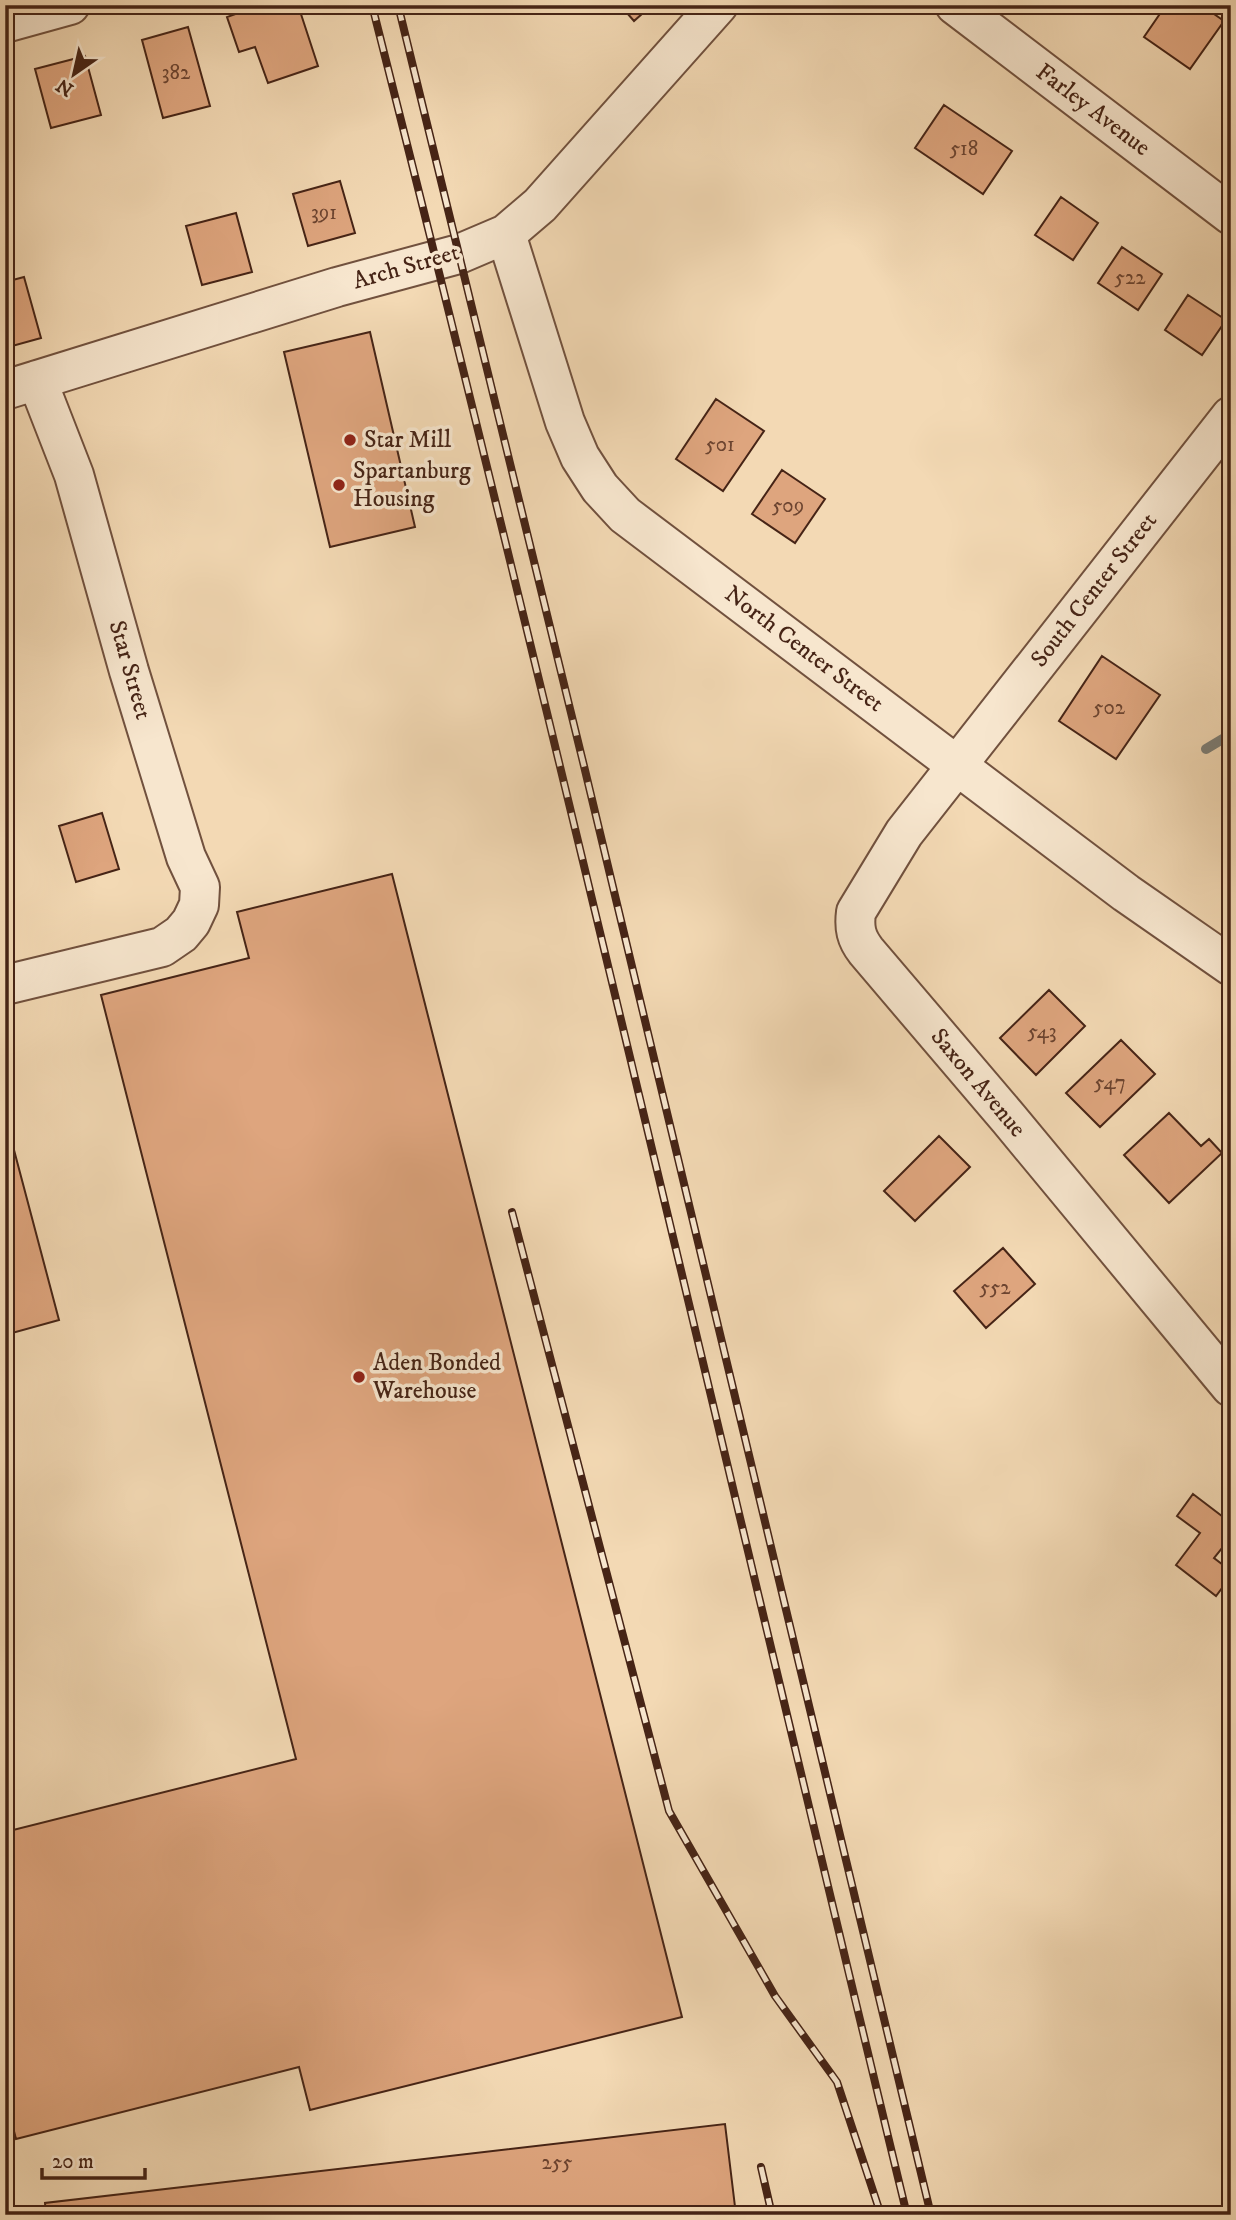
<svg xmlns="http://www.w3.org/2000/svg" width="1236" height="2220" font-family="'IM FELL DW Pica',serif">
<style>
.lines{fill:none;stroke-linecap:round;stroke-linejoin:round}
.stream{stroke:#7b7d76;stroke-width:10}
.building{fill:#dea57e;stroke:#462416;stroke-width:2}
.minor-casing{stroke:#71513e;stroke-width:42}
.minor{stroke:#f7e6ce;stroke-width:38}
.rail-casing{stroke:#462416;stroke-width:8}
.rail{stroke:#f7e6ce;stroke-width:5;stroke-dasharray:16;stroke-linecap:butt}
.poi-dot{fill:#8f2418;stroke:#f7e6ce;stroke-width:2.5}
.labels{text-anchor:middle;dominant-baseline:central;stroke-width:7;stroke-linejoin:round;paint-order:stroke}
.number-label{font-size:21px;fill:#6c4430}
.street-label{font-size:24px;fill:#462416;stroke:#f7e6ce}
.poi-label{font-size:24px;fill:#462416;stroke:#f7e6ce;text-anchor:start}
</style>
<rect width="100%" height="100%" fill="#f3d9b4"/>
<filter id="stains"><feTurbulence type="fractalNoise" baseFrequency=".00286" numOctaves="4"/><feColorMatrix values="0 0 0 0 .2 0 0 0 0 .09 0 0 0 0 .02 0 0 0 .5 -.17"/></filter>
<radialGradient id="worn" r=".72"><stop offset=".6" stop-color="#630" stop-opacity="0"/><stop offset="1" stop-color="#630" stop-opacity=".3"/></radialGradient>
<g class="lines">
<!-- stream -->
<path class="stream" d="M1206,749l25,-15"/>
</g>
<!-- building -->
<path class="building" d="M261,5h37l20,61 -50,17 -13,-36 -16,5 -12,-35z
M620,5h32l-18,16z
M1166,5h35l23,16 -34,48 -46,-32z
M188,27l22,79 -47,12 -21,-78z
M85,56l16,59 -50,13 -16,-59z
M944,105l68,46 -29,43 -68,-46z
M340,181l15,52 -47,13 -15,-52z
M1061,197l37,26 -25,37 -38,-25z
M236,213l16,59 -50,13 -16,-59z
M1122,247l40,27 -24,36 -40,-27z
M24,277l17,61 -36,10v-66z
M1188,295l38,25 -24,35 -37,-25z
M370,332l45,195 -85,20 -46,-195z
M716,399l48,32 -41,60 -47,-32z
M782,470l43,29 -30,44 -43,-29z
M1102,656l58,39 -44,64 -57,-38z
M102,813l17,56 -43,13 -17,-56z
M392,874l290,1143 -372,93 -11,-43 -283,72 -11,-43v-264l291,-73 -195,-764 148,-37 -12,-46z
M1049,990l36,36 -49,49 -36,-37z
M1121,1040l34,34 -55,53 -34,-34z
M1169,1113l32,33 8,-7 13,14 -53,50 -45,-48z
M5,1116l54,204 -54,15z
M939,1136l31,31 -55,54 -31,-30z
M1003,1248l32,36 -49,44 -32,-37z
M1193,1494l38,29v14l-17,21 17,13v5l-15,20 -40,-31 24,-32 -23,-17z
M725,2124l11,91h-690l-1,-12z"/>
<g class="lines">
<!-- minor casing -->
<g class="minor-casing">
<path id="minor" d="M955,5l276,210
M5,23l65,-18
M506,234l59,188 15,35 20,31 25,27 501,378 105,73
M5,390l332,-103 122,-33 47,-20 34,-29 178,-200
M1231,416l-327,417 -48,79c-2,16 0,26 10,39l143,168 222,268
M5,985l157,-38 19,-13 10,-12 8,-17 1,-18 -14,-30 -57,-186 -55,-196 -37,-95"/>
</g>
<!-- minor -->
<use href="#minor" class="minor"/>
<!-- rail casing -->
<g class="rail-casing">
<path id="rail" d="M372,5c186,735 357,1473 535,2210
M398,5l186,761 347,1449
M512,1212l157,599 106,185 62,86 44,133
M761,2167l11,48"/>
</g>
<!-- rail -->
<use href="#rail" class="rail"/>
</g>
<!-- markers -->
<g class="poi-dot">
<circle cx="350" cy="440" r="7"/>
<circle cx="339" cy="485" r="7"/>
<circle cx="359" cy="1377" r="7"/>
</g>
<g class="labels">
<!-- number labels -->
<g class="number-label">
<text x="176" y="73">382</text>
<text x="964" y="149">518</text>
<text x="324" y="213">391</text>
<text x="1130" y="278">522</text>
<text x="720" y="445">501</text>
<text x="788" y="506">509</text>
<text x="1109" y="708">502</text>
<text x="1042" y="1032">543</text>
<text x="1110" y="1083">547</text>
<text x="995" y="1288">552</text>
<text x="557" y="2163">255</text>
</g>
<!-- street labels -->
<g class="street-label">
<text transform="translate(1093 110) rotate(37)">Farley Avenue</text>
<text transform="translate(406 267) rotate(-16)">Arch Street</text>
<text transform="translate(1094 590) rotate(-52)">South Center Street</text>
<text transform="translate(804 649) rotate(37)">North Center Street</text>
<text transform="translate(130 670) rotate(74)">Star Street</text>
<text transform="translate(978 1083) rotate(50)">Saxon Avenue</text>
</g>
<!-- poi labels -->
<g class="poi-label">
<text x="364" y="440">Star Mill</text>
<text x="353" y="471">Spartanburg<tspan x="353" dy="28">Housing</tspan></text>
<text x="373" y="1363">Aden Bonded<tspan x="373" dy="28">Warehouse</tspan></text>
</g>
</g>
<!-- margin -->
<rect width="1236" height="2220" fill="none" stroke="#f3d9b4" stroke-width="28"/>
<rect x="7" y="7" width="1222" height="2206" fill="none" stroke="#462416" stroke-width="3.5"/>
<rect x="14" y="14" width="1208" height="2192" fill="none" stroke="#462416" stroke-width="2"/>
<!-- north arrow -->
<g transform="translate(74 74) rotate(214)" stroke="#f7e6ce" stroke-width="5" paint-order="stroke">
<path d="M0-5L12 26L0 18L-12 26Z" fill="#462416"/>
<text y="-10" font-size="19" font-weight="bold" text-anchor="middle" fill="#462416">N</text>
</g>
<!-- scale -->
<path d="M42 2168v10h103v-10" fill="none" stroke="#462416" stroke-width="3.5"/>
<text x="52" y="2168" font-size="21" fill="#462416" stroke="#f7e6ce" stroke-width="5" paint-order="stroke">20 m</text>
<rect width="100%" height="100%" filter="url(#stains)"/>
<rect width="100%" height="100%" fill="url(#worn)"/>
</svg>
